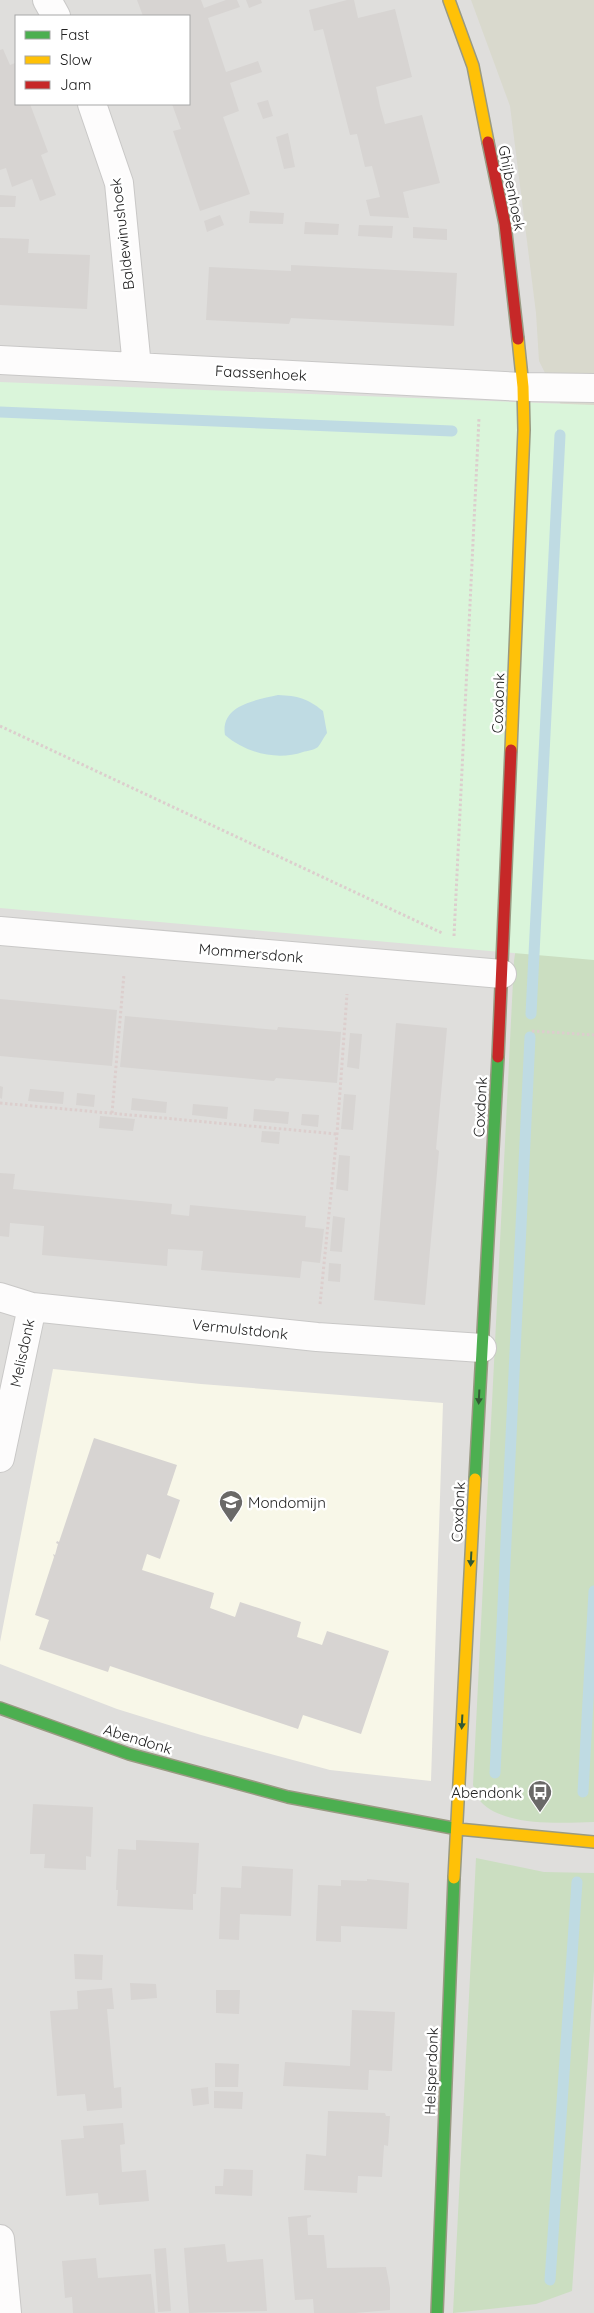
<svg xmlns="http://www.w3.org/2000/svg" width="594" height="2313" font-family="Quicksand,sans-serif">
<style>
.residential{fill:#dfdedc;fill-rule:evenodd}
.education{fill:#f8f7e8}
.construction{fill:#d9d9cd}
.forest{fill:#cbdec1}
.park{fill:#daf5da}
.water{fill:#bfdbe3}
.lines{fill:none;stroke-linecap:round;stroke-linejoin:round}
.stream{stroke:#bfdbe3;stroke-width:11}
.building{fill:#d7d4d2}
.street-casing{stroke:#c9c8c7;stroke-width:30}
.fast-casing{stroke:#999a82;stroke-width:14}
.slow-casing{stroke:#999a82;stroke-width:14}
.jam-casing{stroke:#999a82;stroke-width:14}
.path{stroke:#dccecd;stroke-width:3;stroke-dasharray:2.5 2.5;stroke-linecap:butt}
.street{stroke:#fdfcfc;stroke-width:28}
.fast{stroke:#4caf50;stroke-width:11}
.slow{stroke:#ffc107;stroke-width:11}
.jam{stroke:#c62828;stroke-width:11}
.oneway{fill:#335a34}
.labels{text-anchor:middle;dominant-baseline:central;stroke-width:5;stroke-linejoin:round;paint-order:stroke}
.street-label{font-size:15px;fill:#222;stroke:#fff}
.poi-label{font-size:15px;fill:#222;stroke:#fff;text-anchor:start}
</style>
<rect width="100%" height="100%" fill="#f0eeeb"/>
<!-- residential -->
<path class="residential" d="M0,0h594v2313h-594zM16,16h173v88h-173z"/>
<!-- education -->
<path class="education" d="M53,1369l148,15 242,19 -12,378 -101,-11 -129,-35 -84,-26 -117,-45v-22z"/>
<!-- construction -->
<path class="construction" d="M471,0h123v409l-32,-2 -23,-46 -3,-48 -26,-207z"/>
<!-- forest -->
<path class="forest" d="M594,409v1413c-32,1 -89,5 -113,-20 -4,-4 -6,-12 -8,-17l41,-824z
M476,1858l68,14 50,1v98l-22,320 -36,13 -83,9z"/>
<!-- park -->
<path class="park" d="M0,382l594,23v555l-594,-52z"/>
<!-- water -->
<path class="water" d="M278,695c20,1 29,3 45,16l4,22c-3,4 -6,10 -9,14 -4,3 -11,4 -15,5 -26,9 -57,1 -78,-17 -5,-30 31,-35 53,-40z"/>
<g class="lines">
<!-- stream -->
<path class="stream" d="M0,412l452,19
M531,1014l29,-579
M495,1773l35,-736
M583,1792l11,-201
M550,2280l27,-398"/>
</g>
<!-- building -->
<path class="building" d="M137,0h64l3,8 22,-8h11l3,7 -32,11 18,54 32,-11 4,11 -32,11 9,28 -16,6 27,77 -50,17 -27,-80 8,-2 -9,-25h17v-88h-46z
M246,0h15l1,3 -13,5z
M347,0h7l4,18 37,-9 17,68 -36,10 4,19 5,18 37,-9 18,68 -37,9 6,26 -39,-2 -4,-16 14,-3 -8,-31 -7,1 -8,-33 -7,1 -27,-106 -9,2 -5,-21z
M3,49l7,16 5,-2 1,4v37h14l18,48 -7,3 15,40 -16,6 -8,-22 -20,8 -6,-19 -6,2v-120z
M268,100l5,16 -10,3 -6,-16z
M288,133l7,34 -11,2 -8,-32z
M0,195l16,1 -1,11h-15z
M250,211l34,2 -1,11 -34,-1z
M220,215l4,10 -17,7 -3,-11z
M305,222l34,2 -1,11 -34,-1z
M359,225l34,1 -1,12 -34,-2z
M413,227l34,2v11l-34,-2z
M0,238l29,1 -1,14 62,2 -3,54 -87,-4z
M291,265l166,8 -3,53 -163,-8 -2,6 -83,-4 3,-53 82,4z
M0,999l117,11 -5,56 -112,-10z
M125,1016l152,14 1,-3 63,5 -4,51 -61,-5 -2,3 -154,-14z
M396,1023l51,5 -11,121 3,2 -14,154 -51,-5z
M350,1033l12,1 -3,35 -12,-2z
M0,1086l3,1 -1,12 -2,-1z
M30,1089l34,3 -1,12 -35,-3z
M77,1093l18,2 -1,12 -18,-2z
M344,1094l12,1 -3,35 -12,-1z
M132,1098l35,4 -1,11 -35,-3z
M193,1104l35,3 -1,12 -35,-4z
M254,1109l35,3 -1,12 -35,-3z
M302,1114l17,1 -1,12 -17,-2z
M100,1116l35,3 -2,12 -34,-3z
M262,1131l18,1 -1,12 -18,-2z
M339,1155l11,1 -2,35 -12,-2z
M0,1173l15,1 -2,15 159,15 -1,10 18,2 1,-11 116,11 -1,11 19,2 -4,34 -18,-2 -2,17 -99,-8 2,-19 -35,-2 -1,17 -125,-11 2,-29 -34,-3 -1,14 -9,-1z
M333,1216l12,2 -3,34 -12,-1z
M329,1263l12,1 -1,18 -12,-1z
M94,1438l83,27 -10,30 13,5 -20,59 -13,-5 -5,16 72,23 -4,15 25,9 5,-15 61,20 -4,15 25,8 5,-14 62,20 -28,83 -58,-19 -5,14 -188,-63 -2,6 -69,-23 10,-29 -14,-5 19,-58 -1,-3 2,1 3,-11 -2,-1 1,-2 2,1z
M33,1804l60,3 -2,50 -5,-1v14l-42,-2 1,-14h-15z
M136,1840l63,3 -3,51h-3v16l-76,-4 1,-16h-2l2,-41 18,1z
M242,1866l51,3 -2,47 -51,-2 -1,26 -20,-1 2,-52 20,1z
M367,1879l42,4 -2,46 -66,-3v16l-25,-1 2,-56 23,1v-6l26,1z
M74,1954l29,1 -1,25 -27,-1z
M130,1983l26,1 1,14 -26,2z
M112,1988l2,21h-7l7,79 7,-1 1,21 -35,3 -2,-17 -28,2 -7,-85 28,-2 -1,-18z
M216,1990h24l-1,24 -23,-1z
M352,2010l43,2 -3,59 -23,-1 -1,20 -85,-4 2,-24 65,4z
M215,2063l24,1 -1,23h-23z
M208,2087l1,17 -16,2 -2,-17z
M214,2091l29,1 -1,17 -28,-1z
M328,2111l57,2 1,3h4l-2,30 -4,-1 -2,32 -24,-1 -1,17 -53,-3 2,-36 20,2z
M123,2123l2,21 -5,1 2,27 24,-2 3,31 -50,4 -1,-12 -32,3 -5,-56 23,-2 -1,-12z
M224,2169l29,1 -1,26 -37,-2v-8h8z
M311,2215v2l-4,1 1,17h16l3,33 59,-1 4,21v22l-35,3h-41l-1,-14 -18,1 -7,-83z
M225,2244l2,18 36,-3 4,52 -78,2 -5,-65z
M166,2248l5,63 -13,1 -4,-63z
M96,2258l2,20 53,-4 4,39h-82l-1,-16 -7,1 -3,-37z"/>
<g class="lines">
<!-- street casing -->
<g class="street-casing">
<path id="street" d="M47,0l9,16
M92,104l27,79 18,184
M0,360l523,27 71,1
M0,931l502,43
M0,1297l32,10 285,30 165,11
M0,1458l32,-151
M0,2239l7,74"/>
</g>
<!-- fast casing -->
<g class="fast-casing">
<path id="fast" d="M475,1479l23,-422
M0,1708l129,46 159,43 170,32
M437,2313l17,-435"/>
</g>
<!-- slow casing -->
<g class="slow-casing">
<path id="slow" d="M449,0l24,66 15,76
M511,750l13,-320 -1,-43 -5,-48
M458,1829l136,13
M454,1878l21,-399"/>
</g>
<!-- jam casing -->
<g class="jam-casing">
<path id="jam" d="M488,142l17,82 13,115
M498,1057l13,-307"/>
</g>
<!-- path -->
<path class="path" d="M0,726l442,207
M454,936l25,-518
M532,1031l62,4
M0,1103l337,31
M112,1113l12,-139
M320,1304l17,-170 10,-140"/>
<!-- street -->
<use href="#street" class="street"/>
<!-- fast -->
<use href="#fast" class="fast"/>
<!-- slow -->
<use href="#slow" class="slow"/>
<!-- jam -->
<use href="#jam" class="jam"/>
</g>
<!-- one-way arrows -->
<defs><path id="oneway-solid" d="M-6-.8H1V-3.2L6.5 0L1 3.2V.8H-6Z" transform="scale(1.25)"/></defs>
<g class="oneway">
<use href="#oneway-solid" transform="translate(479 1397) rotate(93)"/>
<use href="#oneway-solid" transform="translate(471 1559) rotate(93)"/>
<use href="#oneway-solid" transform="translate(462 1722) rotate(93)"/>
</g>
<!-- icons -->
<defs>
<g id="school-pin" transform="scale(1.25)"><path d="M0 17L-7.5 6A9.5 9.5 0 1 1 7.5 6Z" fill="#6a6968" stroke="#fff"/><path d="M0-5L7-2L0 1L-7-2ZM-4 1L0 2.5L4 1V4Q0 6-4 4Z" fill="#fff"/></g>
<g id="bus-pin" transform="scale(1.25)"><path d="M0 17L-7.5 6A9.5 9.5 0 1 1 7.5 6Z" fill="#6a6968" stroke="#fff"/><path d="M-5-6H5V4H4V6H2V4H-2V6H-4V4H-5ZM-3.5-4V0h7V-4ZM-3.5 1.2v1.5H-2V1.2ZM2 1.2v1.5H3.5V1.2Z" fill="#fff"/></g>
</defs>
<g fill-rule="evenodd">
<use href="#school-pin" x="231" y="1502"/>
<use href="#bus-pin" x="540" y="1792"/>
</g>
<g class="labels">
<!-- street labels -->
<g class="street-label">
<text transform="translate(512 188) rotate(79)">Ghijbenhoek</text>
<text transform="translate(122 234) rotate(-97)">Baldewinushoek</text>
<text transform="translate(261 373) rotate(3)">Faassenhoek</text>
<text transform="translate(498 703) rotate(-88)">Coxdonk</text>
<text transform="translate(251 953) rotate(5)">Mommersdonk</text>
<text transform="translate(480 1107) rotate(-87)">Coxdonk</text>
<text transform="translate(240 1329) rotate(6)">Vermulstdonk</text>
<text transform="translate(22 1353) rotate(-78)">Melisdonk</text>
<text transform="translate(458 1512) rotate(-87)">Coxdonk</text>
<text transform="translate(138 1739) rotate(17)">Abendonk</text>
<text transform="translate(431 2071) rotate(-88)">Helsperdonk</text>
</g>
<!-- poi labels -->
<g class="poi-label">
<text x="248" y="1502">Mondomijn</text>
<text x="522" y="1792" text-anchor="end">Abendonk</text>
</g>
</g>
<!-- legend -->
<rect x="15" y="15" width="175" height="90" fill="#ffffff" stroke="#a7a7a7"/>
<rect x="25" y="31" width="25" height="8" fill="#4caf50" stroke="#a7a7a7"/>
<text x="60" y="40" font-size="15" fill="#222222">Fast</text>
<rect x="25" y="56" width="25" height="8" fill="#ffc107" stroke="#a7a7a7"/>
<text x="60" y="65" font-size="15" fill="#222222">Slow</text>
<rect x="25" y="81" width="25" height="8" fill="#c62828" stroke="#a7a7a7"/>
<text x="60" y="90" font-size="15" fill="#222222">Jam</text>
</svg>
